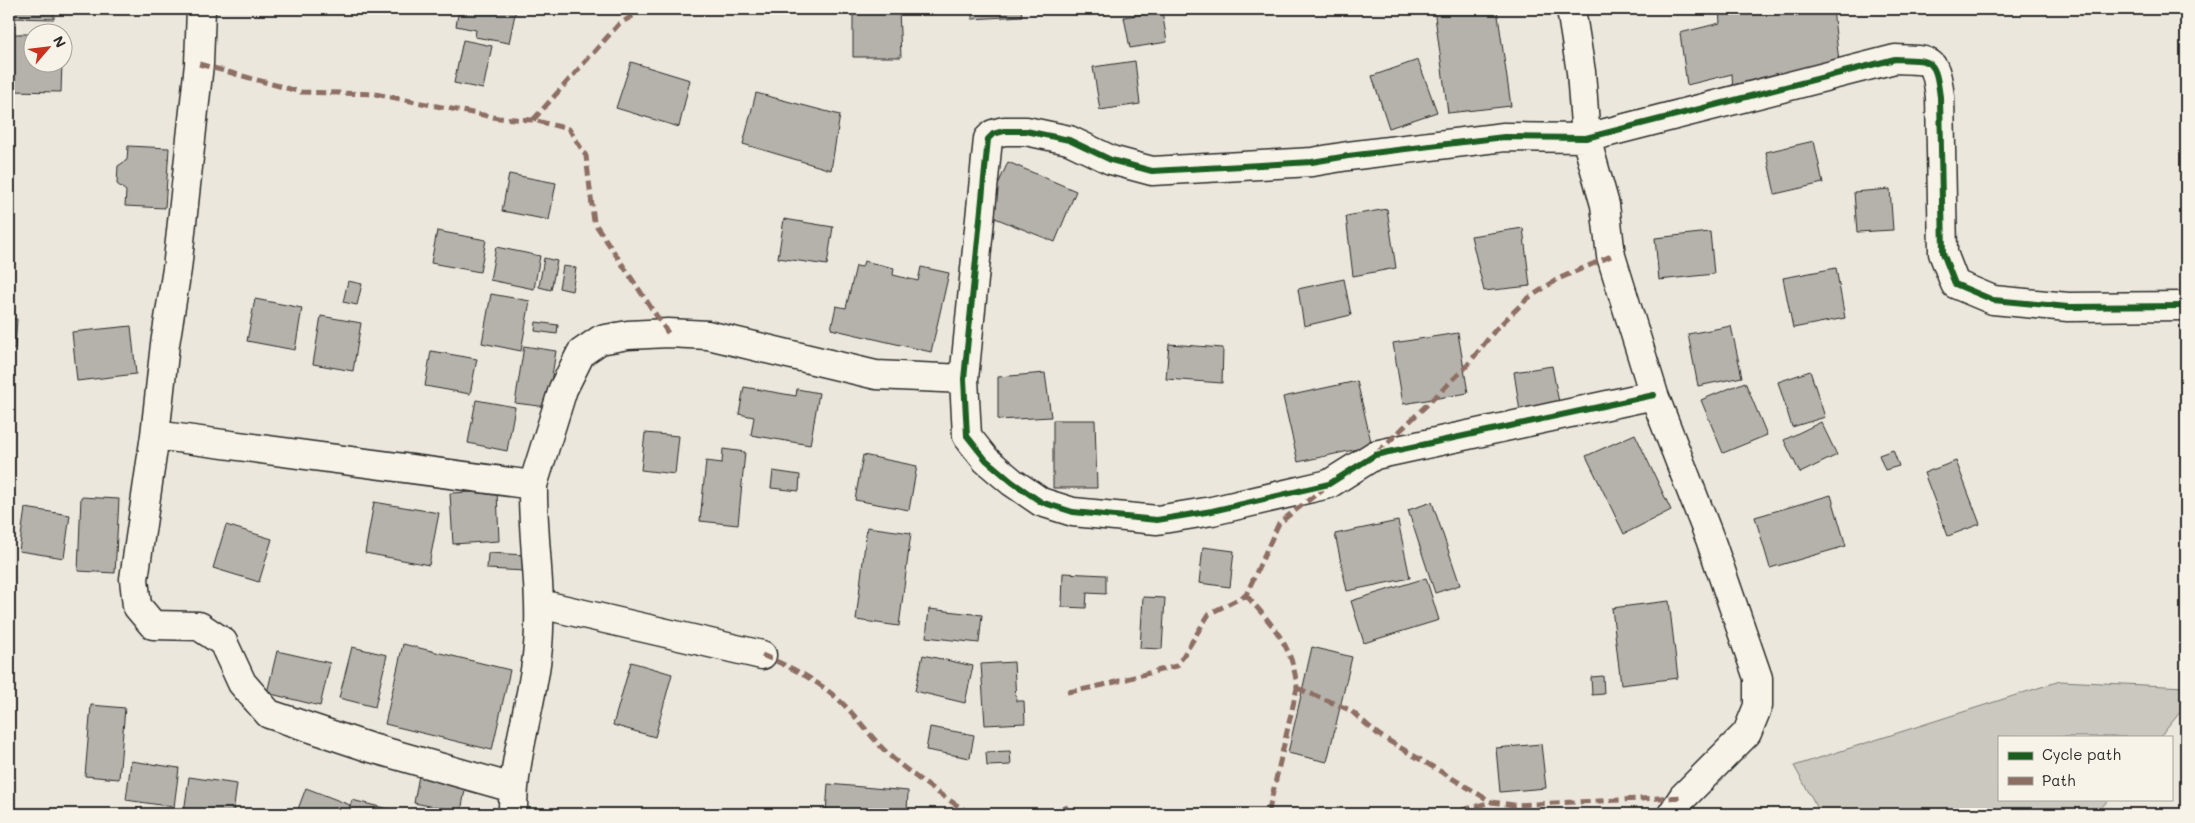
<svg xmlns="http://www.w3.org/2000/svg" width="2195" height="823" font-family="Mali,sans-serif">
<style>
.green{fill:#cbc8bf;stroke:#7b7a75}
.building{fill:#b5b2ab;stroke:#2b2b2b}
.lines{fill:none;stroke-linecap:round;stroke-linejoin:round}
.minor-casing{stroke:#2b2b2b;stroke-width:31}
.minor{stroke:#f7f3e8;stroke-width:28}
.quiet{stroke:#8d6e63;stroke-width:5;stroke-dasharray:10 5;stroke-linecap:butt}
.cycleway-casing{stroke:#f7f3e8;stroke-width:9}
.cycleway{stroke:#1b5e20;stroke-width:6}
</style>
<rect width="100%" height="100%" fill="#ebe7dd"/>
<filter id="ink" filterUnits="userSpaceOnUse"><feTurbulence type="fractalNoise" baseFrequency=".02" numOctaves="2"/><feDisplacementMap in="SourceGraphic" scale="10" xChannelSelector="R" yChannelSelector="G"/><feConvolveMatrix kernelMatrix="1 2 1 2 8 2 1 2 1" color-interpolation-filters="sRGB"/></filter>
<g filter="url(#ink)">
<!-- green -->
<path class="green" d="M2060,681l126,6v18l-26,32h-161v62h110l-13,15h-275l-27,-48z"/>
<!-- building -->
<path class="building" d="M9,9h45v10l-45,-1z
M459,9h57l-7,34 -34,-6 1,-7 -20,-4z
M853,9h46l2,48h-48z
M972,9h49l1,7 -50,3z
M1434,9h63l14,97 -63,7z
M1719,9h114l8,70 -108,14 -1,-19 -45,11 -7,-52 40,-10z
M1162,11l5,31 -37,6 -6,-31z
M9,34h23v28h30l-1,30 -52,-1z
M463,40l29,6 -9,43 -29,-6z
M1418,60l19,52 -48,16 -17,-52z
M1135,61l5,43 -40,6 -7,-43z
M631,62l59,18 -11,47 -63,-19z
M756,93l84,22 -9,55 -88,-26z
M1814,141l9,42 -48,11 -9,-42z
M128,146l41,2 -4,60 -40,-2 1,-15 -9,-7 1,-18 9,-6z
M1008,162l68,29 -21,51 -70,-28z
M509,174l47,9 -7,37 -47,-9z
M1890,189l3,41 -36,2 -3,-40z
M1387,209l9,59 -43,8 -7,-60z
M784,219l49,8 -6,38 -49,-7z
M1523,228l7,58 -46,5 -13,-55z
M437,231l49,9 -6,32 -49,-9z
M1710,232l4,42 -55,6 -4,-42z
M496,247l44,9 -6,33 -44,-9z
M544,258l13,3 -6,29 -12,-3z
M864,261l30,7 -1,7 25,6 3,-14 28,6 -18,79 -100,-23 5,-23 10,2 10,-42 6,1z
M563,266l13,2 -4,23 -13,-3z
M1836,268l9,50 -52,10 -10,-50z
M1344,279l7,36 -47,11 -6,-37z
M348,281l14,3 -5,21 -14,-3z
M491,294l39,7 -9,50 -39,-8z
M255,299l47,9 -7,42 -48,-9z
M321,316l40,7 -8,48 -40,-7z
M9,319h8l-2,30h-6z
M536,322l22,3 -1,9 -22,-3z
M131,326l5,48 -59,7 -5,-49z
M1731,326l11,51 -44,9 -10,-52z
M1458,333l10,60 -65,11 -10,-61z
M1169,344l54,4 -1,35 -56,-4z
M524,346l32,5 -9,56 -32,-4z
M431,351l46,8 -7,35 -45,-8z
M1552,366l9,47 -40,5 -7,-46z
M1810,371l15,46 -33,10 -14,-45z
M1045,373l6,44 -53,3v-43z
M1357,381l15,65 -74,16 -15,-65z
M1745,382l22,53 -44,18 -22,-53z
M744,387l52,9 1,-7 22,4 -9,52 -59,-10 3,-18 -15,-3z
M476,400l39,7 -8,44 -39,-8z
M1053,420h42l2,68h-44z
M1821,422l16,33 -37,18 -16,-33z
M645,433l34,3 -4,38 -34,-4z
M1635,434l36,76 -47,24 -38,-78z
M723,449l22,3 -7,73 -38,-4 6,-60 16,2z
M1893,450l6,16 -14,4 -6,-15z
M863,455l54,11 -8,44 -54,-10z
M1956,461l24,63 -32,12 -24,-63z
M773,471l27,4 -1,16 -28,-3z
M497,491l2,50 -46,3 -3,-51z
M1831,495l15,51 -76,22 -15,-51z
M81,497l38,2 -4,74 -37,-2z
M374,502l65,11 -10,52 -64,-12z
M1432,502l28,83 -25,8 -27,-83z
M25,508l45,7 -6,43 -45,-7z
M1398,521l12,57 -63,13 -12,-57z
M226,525l46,14 -13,43 -46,-14z
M867,527l44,6 -12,93 -43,-6z
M1203,547l31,4 -4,36 -31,-4z
M488,553l38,2 -1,16 -38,-2z
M1063,573l43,2v19l-19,-1 -1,15 -24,-1z
M1426,578l13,42 -75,23 -13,-42z
M1143,597l22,1 -3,51 -22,-1z
M1669,601l9,77 -57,7 -9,-77z
M929,609l53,6 -3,28 -53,-6z
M403,644l107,26 -18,80 -107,-26z
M352,647l35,8 -12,52 -36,-9z
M1312,647l40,10 -25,105 -39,-9z
M277,651l53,12 -10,43 -53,-13z
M923,655l50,11 -8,37 -50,-12z
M631,662l41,12 -17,63 -42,-12z
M1014,662l2,39h8l1,22 -40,2 -4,-61z
M1603,676l1,18 -12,1 -1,-18z
M91,705l34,3 -6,71 -34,-3z
M930,727l44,8 -4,23 -44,-8z
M1541,744l5,44 -46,4 -4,-44z
M1010,751l1,14 -24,1 -1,-14z
M131,761l48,7 -5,39 -48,-7z
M419,775l47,9 -5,28 -47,-9z
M189,777l48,7 -4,30h-32l-17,-2z
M828,784l80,7 -1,23h-81z
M306,788l44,17 -3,9h-35l-14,-5z
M352,800l48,12 -1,2h-51z"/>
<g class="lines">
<!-- minor casing -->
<g class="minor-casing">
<path id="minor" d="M201,9l-2,55 -22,205 -12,75 -10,91 -21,144 3,27 16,19 46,1 24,16 19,41 27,31 99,33 145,41
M1571,9l10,63 5,66 19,67 6,51 43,139 56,144 48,139v28l-11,27 -64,64 -11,17
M1654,395l-279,60 -46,29 -117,27 -55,9 -84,-8 -32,-10 -29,-20 -26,-22 -19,-24 -3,-57 24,-240 5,-5 11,-3h22l43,9 42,20 41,11 160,-9 36,-6 156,-19 82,1 309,-79c38,1 40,-1 45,38l3,156 12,31 38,16 75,7 118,-1
M155,435l378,50c-1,57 11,114 4,171 -6,53 -25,104 -24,158
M533,485l30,-96 18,-36 19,-13 28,-5 40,-2 40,2 168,40 88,4
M540,604l222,51"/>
</g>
<!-- minor -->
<use href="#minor" class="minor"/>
<!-- quiet -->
<path class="quiet" d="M199,64l102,28 74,2 123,24 35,2 36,9 17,27 8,66 74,111
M533,120l86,-96 26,-15
M1377,453l88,-85 31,-39 31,-30 31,-20 53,-23
M1246,595c27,31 47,50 51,93l-29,126
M762,655c33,14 62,28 87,55 16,17 29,36 47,51 24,20 49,37 75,53
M1297,688l53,22 29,25 113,67 21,3 170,-8
M1067,692c37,-5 74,-18 110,-26l32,-52 37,-19 33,-72 44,-34
M1044,814l25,-7 6,7
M1447,814l45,-12"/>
<!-- cycleway casing -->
<g class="cycleway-casing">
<path id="cycleway" d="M1654,395l-279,60 -46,29 -117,27 -55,9 -84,-8 -32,-10 -29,-20 -26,-22 -19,-24 -3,-57 24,-240 5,-5 11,-3h22l43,9 42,20 41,11 160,-9 36,-6 156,-19 82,1 309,-79c38,1 40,-1 45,38l3,156 12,31 38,16 75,7 118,-1"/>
</g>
<!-- cycleway -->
<use href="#cycleway" class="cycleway"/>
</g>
</g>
<!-- margin -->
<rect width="2195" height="823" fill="none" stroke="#f7f3e8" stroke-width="30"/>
<rect x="15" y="15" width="2165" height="793" fill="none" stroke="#2b2b2b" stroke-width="2" filter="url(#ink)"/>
<!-- legend -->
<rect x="1998" y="736" width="175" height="65" fill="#f7f3e8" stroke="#a5a39c"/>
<rect x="2008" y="752" width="25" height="8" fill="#1b5e20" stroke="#a5a39c"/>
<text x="2042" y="760" font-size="15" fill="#2b2b2b">Cycle path</text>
<rect x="2008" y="777" width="25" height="8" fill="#8d6e63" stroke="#a5a39c"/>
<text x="2042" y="786" font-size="15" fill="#2b2b2b">Path</text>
<!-- north arrow -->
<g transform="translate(48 48) rotate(62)"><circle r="24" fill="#f7f3e8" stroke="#a5a39c"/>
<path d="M0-4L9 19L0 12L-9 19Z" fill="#c8321e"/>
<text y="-8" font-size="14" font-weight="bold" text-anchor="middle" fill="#2b2b2b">N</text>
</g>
</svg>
